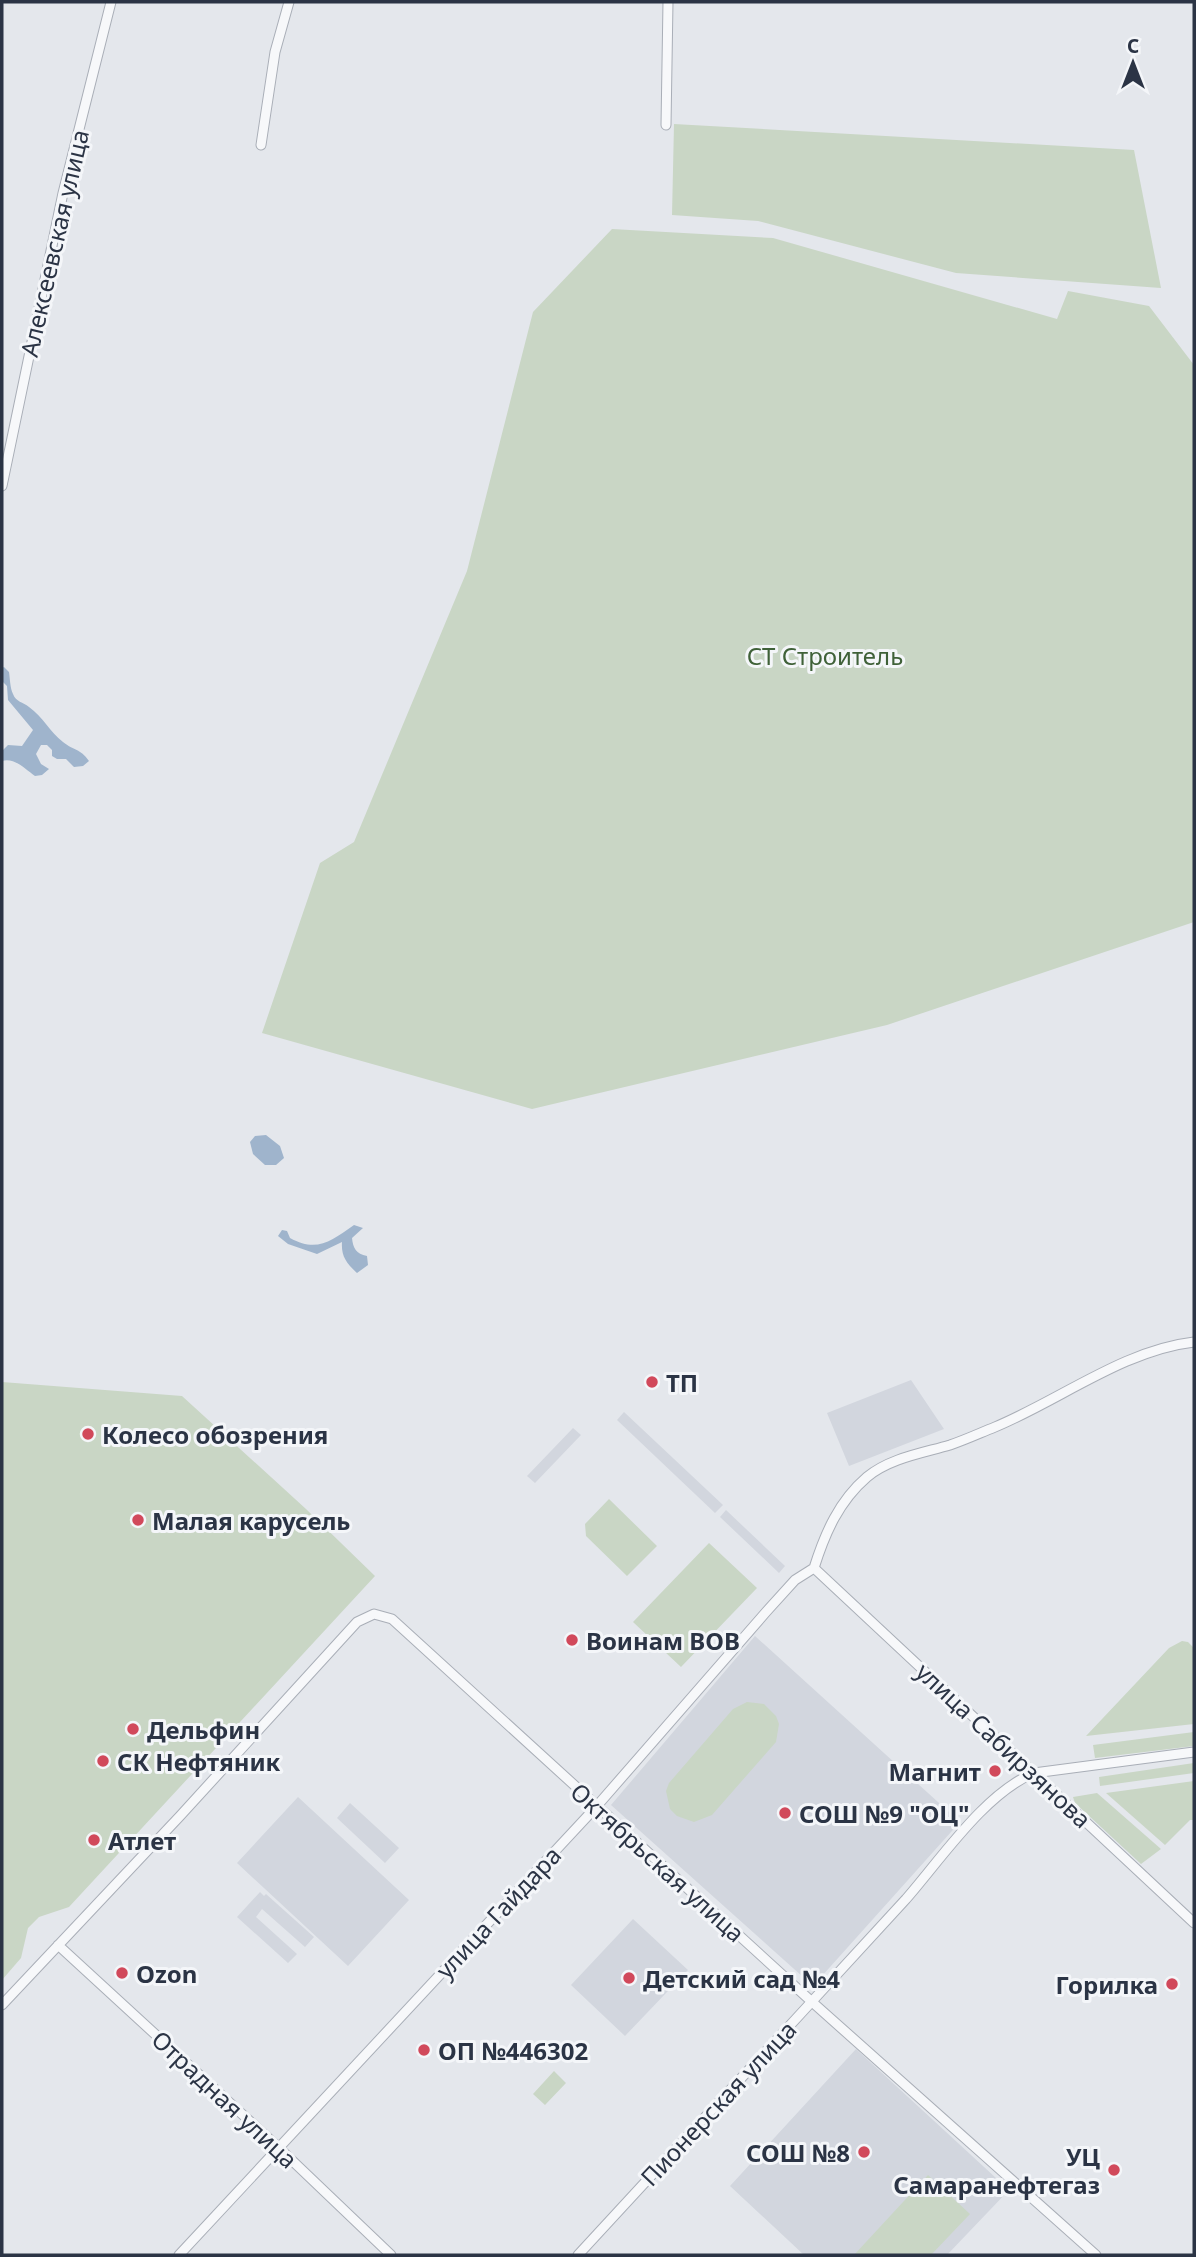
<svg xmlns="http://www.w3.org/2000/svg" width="1196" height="2257" font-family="'Noto Sans',sans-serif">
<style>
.built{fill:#d2d6de}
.green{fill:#c9d6c5}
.water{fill:#9fb4cc}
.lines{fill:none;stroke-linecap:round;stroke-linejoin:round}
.minor-casing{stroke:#a9aeb7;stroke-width:11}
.minor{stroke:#f7f8fa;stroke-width:9}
.poi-dot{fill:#d1495b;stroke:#f4f6f9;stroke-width:2.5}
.labels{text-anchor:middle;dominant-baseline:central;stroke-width:6;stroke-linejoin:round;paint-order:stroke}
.street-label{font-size:24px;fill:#2b3445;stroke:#f4f6f9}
.park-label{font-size:24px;fill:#3f6138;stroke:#f4f6f9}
.poi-label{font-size:24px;font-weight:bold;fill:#2b3445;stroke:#f4f6f9;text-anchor:start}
</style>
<rect width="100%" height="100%" fill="#e4e7ec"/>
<!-- built -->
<path class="built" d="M911,1380l33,49 -95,37 -22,-53z
M624,1412l99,93 -8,8 -98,-93z
M573,1428l8,7 -46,48 -8,-7z
M726,1510l59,56 -6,7 -59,-56z
M755,1636l205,186 -147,164 -202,-181z
M298,1797l111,103 -61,66 -111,-103z
M350,1803l49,45 -14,15 -48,-45z
M260,1892l4,4 2,-2 48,43 -9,10 -43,-38 -6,8 41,37 -9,9 -51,-46z
M633,1919l55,51 -63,66 -54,-51z
M856,2049l153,141 -62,65h-143l-74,-69z"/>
<!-- green -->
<path class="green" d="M674,124l460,26 27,138 -205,-15 -198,-52 -86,-6z
M612,229l161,9 284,81 11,-28 81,15 45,59v557l-307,103 -355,84 -270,-76 58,-170 34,-21 113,-271 66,-259z
M2,1382l180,14 124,113 69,67 -306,331 -30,10 -11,11 -7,30 -19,22z
M609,1499l48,47 -30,30 -41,-40 -1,-12z
M709,1543l48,45 -76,79 -48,-45z
M1182,1641l6,1 6,6v76l-108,12 83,-88z
M747,1702l17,2 12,12 3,8 -3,18 -64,73 -18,7 -17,-6 -7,-7 -4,-18 3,-8 64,-74z
M1194,1732v14l-99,12 -2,-13z
M1194,1763v10l-94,13 -1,-9z
M1194,1781v39h-4l-25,25 -59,-52z
M1097,1793l64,56 -20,15 -66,-61 -2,-6z
M554,2071l12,12 -21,22 -12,-11z
M928,2175l42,39 -39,41h-77z"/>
<!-- water -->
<path class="water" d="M4,667l5,5c1,6 1,16 4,22 3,8 10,8 16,13 14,10 21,25 34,35 11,9 17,6 26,19l-6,5 -9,1 -8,-8h-9l-5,-3v-6l-5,-5h-6l-5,9 5,10 8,5 -7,6 -7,1c-10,-7 -21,-19 -33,-15v-10l6,-6 14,1 11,-16 -25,-30 -1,-14 -5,-5v-13z
M266,1135l14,11 4,12 -8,7h-11l-12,-11 -3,-12 5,-6z
M354,1225l9,3 -11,10c1,10 4,16 15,18l1,9 -11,8c-11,-10 -16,-17 -15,-31l-25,12 -29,-10 -10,-8 4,-6 5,1 3,7c27,15 41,3 64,-13z"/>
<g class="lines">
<!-- minor casing -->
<g class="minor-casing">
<path id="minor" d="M666,125l2,-123
M261,145l14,-93 14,-50
M2,486l61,-293 48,-191
M814,1568l380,355
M814,1568c11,-35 25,-67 53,-91 23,-19 56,-24 83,-32 15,-5 30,-12 45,-18 65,-27 129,-77 199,-85
M58,1945l221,203 112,107
M2,2005l178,-189 177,-194 17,-8 18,5 419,382 285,254
M179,2255l417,-448 170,-195 29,-32 19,-12
M578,2255c109,-118 219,-237 328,-356 35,-40 79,-106 128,-126l160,-21"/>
</g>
<!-- minor -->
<use href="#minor" class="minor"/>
</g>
<!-- markers -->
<g class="poi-dot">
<circle cx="652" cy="1382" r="7"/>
<circle cx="88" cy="1434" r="7"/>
<circle cx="138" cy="1520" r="7"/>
<circle cx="572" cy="1640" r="7"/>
<circle cx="133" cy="1729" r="7"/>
<circle cx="103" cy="1761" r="7"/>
<circle cx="995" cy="1771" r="7"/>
<circle cx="785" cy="1813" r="7"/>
<circle cx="94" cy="1840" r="7"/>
<circle cx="122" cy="1973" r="7"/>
<circle cx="629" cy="1978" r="7"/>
<circle cx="1172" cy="1984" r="7"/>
<circle cx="424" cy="2050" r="7"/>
<circle cx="864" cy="2152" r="7"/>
<circle cx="1114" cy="2170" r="7"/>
</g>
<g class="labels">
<!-- street labels -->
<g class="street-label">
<text transform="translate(54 243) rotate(-77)">Алексеевская улица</text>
<text transform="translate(1004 1745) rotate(43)">улица Сабирзянова</text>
<text transform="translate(658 1862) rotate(42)">Октябрьская улица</text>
<text transform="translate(498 1912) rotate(-47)">улица Гайдара</text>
<text transform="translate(225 2099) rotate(43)">Отрадная улица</text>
<text transform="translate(718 2103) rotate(-47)">Пионерская улица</text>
</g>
<!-- park labels -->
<g class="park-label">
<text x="825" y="655">СТ Строитель</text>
</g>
<!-- poi labels -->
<g class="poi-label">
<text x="666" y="1382">ТП</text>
<text x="102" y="1434">Колесо обозрения</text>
<text x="152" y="1520">Малая карусель</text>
<text x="586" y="1640">Воинам ВОВ</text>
<text x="147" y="1729">Дельфин</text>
<text x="117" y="1761">СК Нефтяник</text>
<text x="981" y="1771" text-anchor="end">Магнит</text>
<text x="799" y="1813">СОШ №9 "ОЦ"</text>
<text x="108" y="1840">Атлет</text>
<text x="136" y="1973">Ozon</text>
<text x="643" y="1978">Детский сад №4</text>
<text x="1158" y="1984" text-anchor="end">Горилка</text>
<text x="438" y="2050">ОП №446302</text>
<text x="850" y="2152" text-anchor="end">СОШ №8</text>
<text x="1100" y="2156" text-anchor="end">УЦ<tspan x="1100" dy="28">Самаранефтегаз</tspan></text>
</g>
</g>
<!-- border -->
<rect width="1196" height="2257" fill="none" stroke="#2b3445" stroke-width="7"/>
<!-- north arrow -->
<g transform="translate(1133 63)" stroke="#f4f6f9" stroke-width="5" paint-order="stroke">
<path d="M0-5L12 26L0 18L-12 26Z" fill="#2b3445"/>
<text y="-10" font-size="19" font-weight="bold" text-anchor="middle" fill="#2b3445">С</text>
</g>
</svg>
